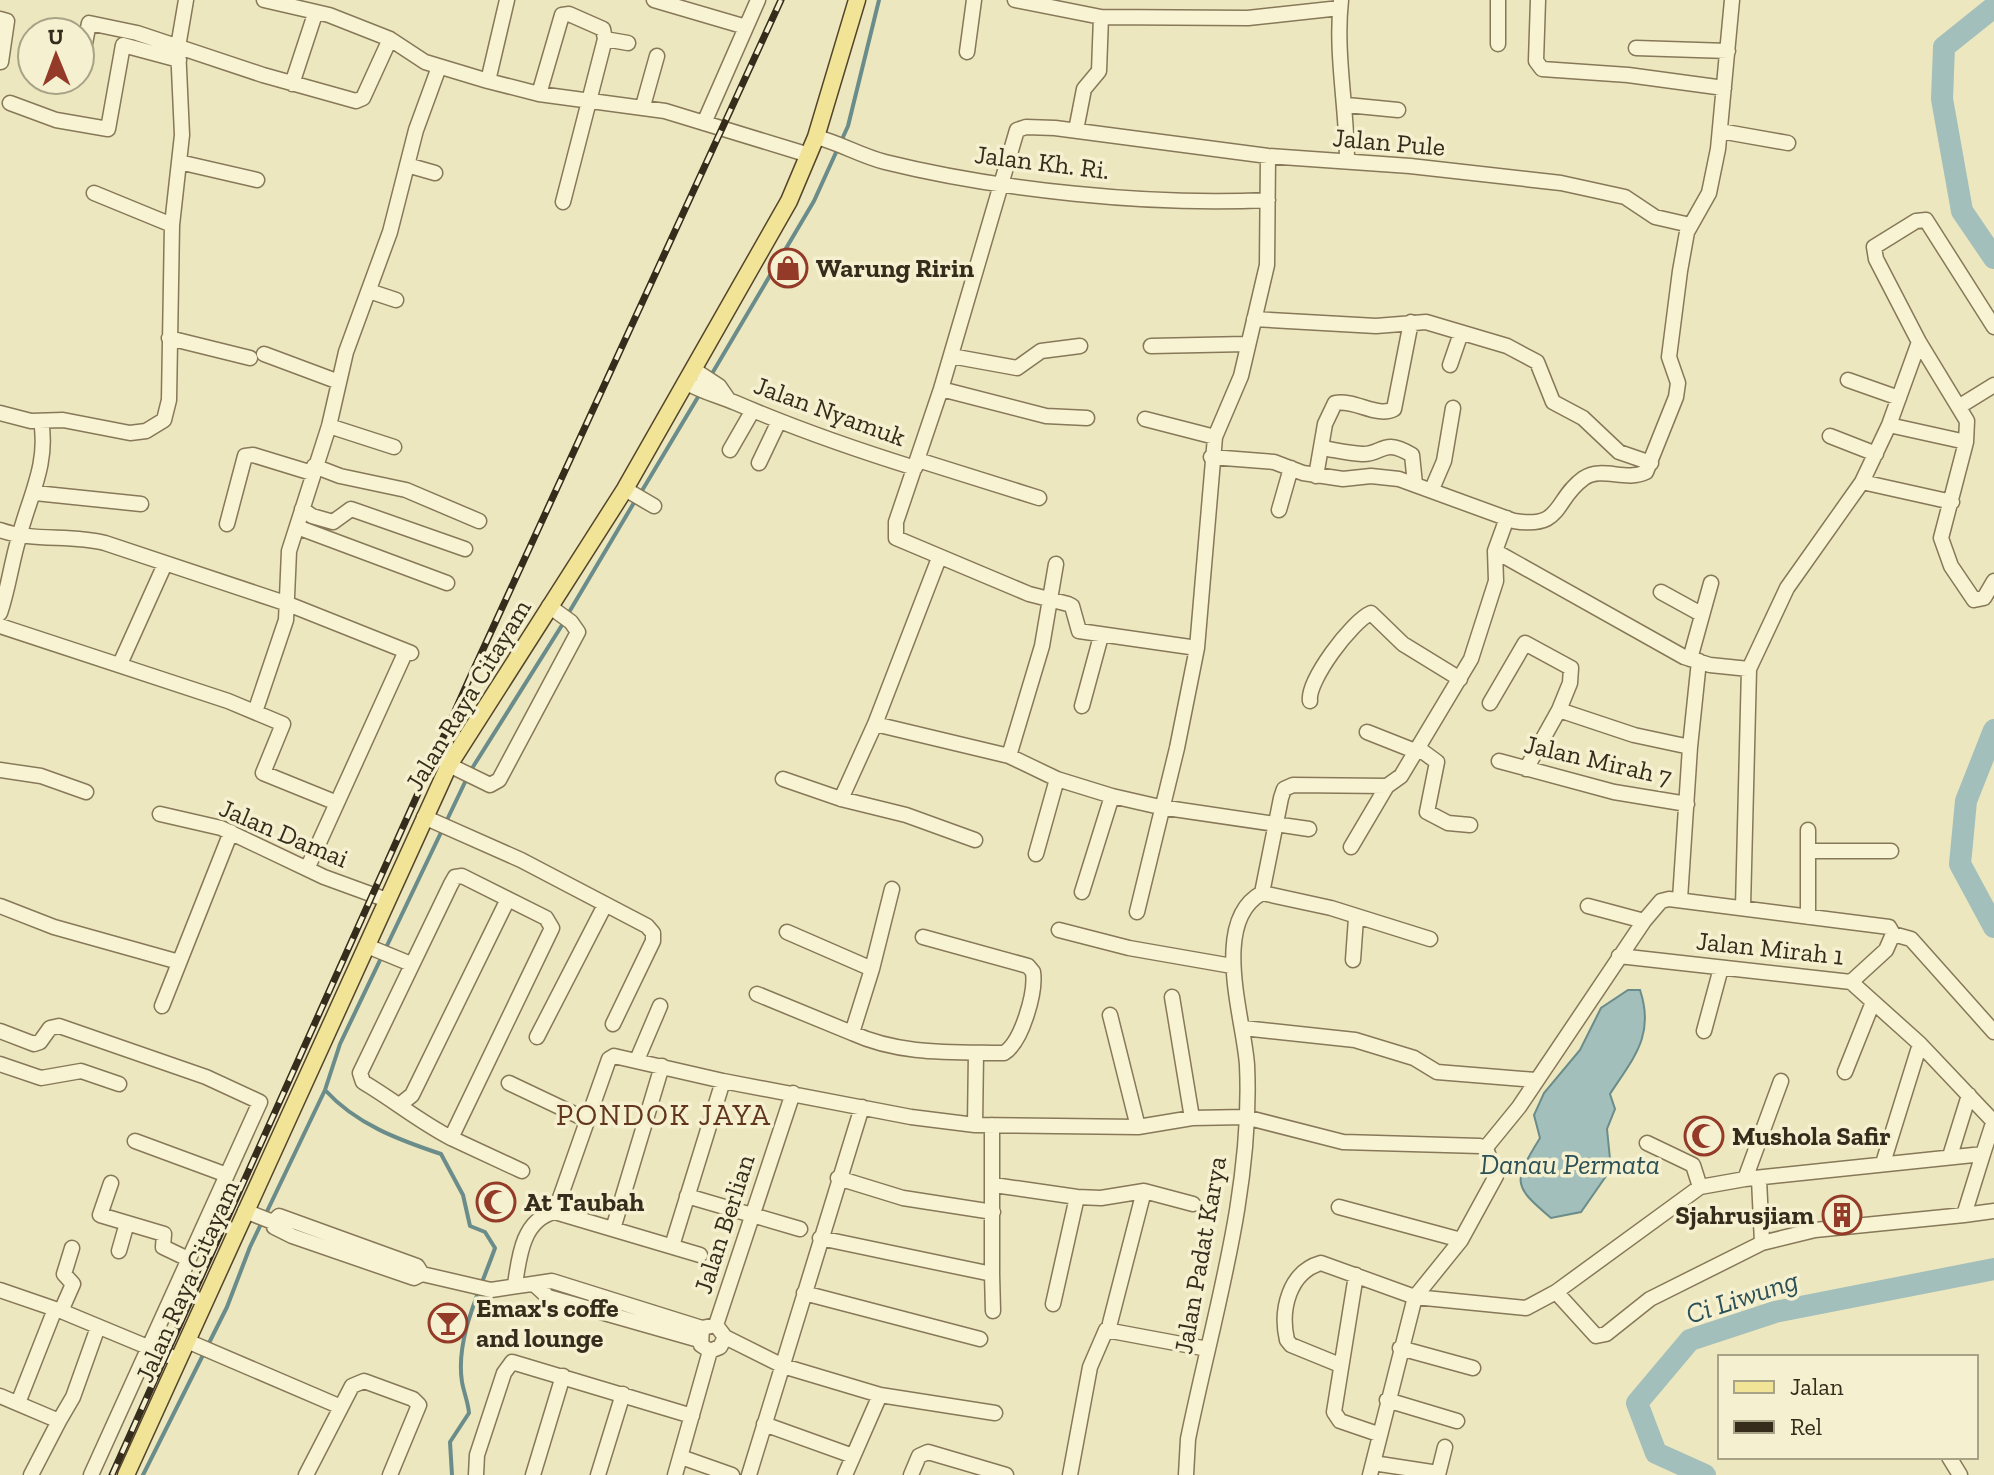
<svg xmlns="http://www.w3.org/2000/svg" width="1994" height="1475" font-family="'Zilla Slab',serif">
<style>
.water{fill:#a2bfbb;stroke:#6a8c8a;stroke-width:2}
.lines{fill:none;stroke-linecap:round;stroke-linejoin:round}
.stream{stroke:#6a8c8a;stroke-width:4}
.river{stroke:#a2bfbb;stroke-width:22}
.minor-casing{stroke:#867858;stroke-width:17}
.major-casing{stroke:#53452c;stroke-width:19}
.minor{stroke:#f8f3d2;stroke-width:14}
.major{stroke:#f1e496;stroke-width:16}
.rail-casing{stroke:#352c1c;stroke-width:7}
.rail{stroke:#f5f0cf;stroke-width:4;stroke-dasharray:12;stroke-linecap:butt}
.labels{text-anchor:middle;dominant-baseline:central;stroke-width:7;stroke-linejoin:round;paint-order:stroke}
.street-label{font-size:26px;fill:#352c1c;stroke:#f5f0cf}
.poi-label{font-size:26px;font-weight:bold;fill:#352c1c;stroke:#f5f0cf;text-anchor:start}
.water-label{font-size:28px;font-style:italic;fill:#2b5055;stroke:#f5f0cf}
.quarter-label{font-size:30px;letter-spacing:2px;fill:#61361c;stroke:#f5f0cf}
</style>
<rect width="100%" height="100%" fill="#ede7bf"/>
<!-- water -->
<path class="water" d="M1628,990h12c15,45 -6,67 -30,104l5,15 -8,20 4,40 -30,43 -30,6c-39,-33 -38,-36 -11,-80l-6,-23 10,-22 36,-43 21,-42z"/>
<g class="lines">
<!-- stream -->
<path class="stream" d="M710,377l104,-176 34,-75 31,-126
M640,494l61,-102
M568,614l67,-113
M471,770l93,-148
M326,1091c30,33 73,49 115,63l22,41 7,31 15,6 10,16c-14,40 -40,90 -33,134 2,11 6,20 7,31l-19,29 2,33
M143,1475l84,-168 23,-60 75,-157 15,-46 127,-266"/>
<!-- river -->
<path class="river" d="M1994,7l-50,40 -2,52 20,112 32,47
M1994,730l-28,71 -6,63 34,63
M1705,1475l-49,-22 -19,-50 53,-63 85,-28 219,-43"/>
<!-- minor casing -->
<g class="minor-casing">
<path id="minor" d="M264,0l65,15 61,24 35,23 63,19 51,13 126,17 144,44
M654,0l92,27
M1015,0l86,17 147,1 92,-10
M1341,0c-6,53 6,108 6,161
M1538,0l-2,61 6,8 86,6 96,13
M0,19l7,2 -6,41
M605,39l23,4
M1498,44v-44
M1636,48l92,3
M967,52l7,-52
M81,64l8,-41 48,10 126,42 93,26 7,-3 27,-59
M488,81l19,-81
M292,84l23,-70
M539,94l23,-79 7,-1 34,15 2,10 -42,163
M10,103l46,17 52,9 15,-84 56,15
M1347,105l51,5
M643,106l14,-50
M704,123l54,-123
M1076,130l8,-41 15,-18 2,-54
M1720,131l68,12
M816,137c24,6 45,19 69,25 113,28 266,44 383,38
M179,162l78,18
M407,165l28,8
M94,193l78,32
M369,291l27,9
M1254,319l122,7 50,-4 81,24 30,16 16,40 30,16 36,34 32,11
M1994,327l-68,-107 -10,1 -42,26 2,12 43,83 48,79 -1,21 -25,96 10,28 23,34 10,-2 10,-17
M169,338l81,20
M1151,346l95,-2
M264,354l75,28
M951,356l66,12 24,-17 39,-5
M1450,365l11,-32
M693,369l26,17 9,13
M1848,380l51,18
M685,382c20,11 32,13 51,21 58,25 118,46 179,65
M941,389l105,27 41,2
M1960,406l34,-21
M0,413l31,8 32,-1 67,13 16,-2 18,-11 5,-20 3,-175 10,-90 -4,-88 8,-47
M1145,419l70,18
M1889,425l77,17
M329,426l65,21
M1830,436l46,18
M1322,448c13,2 26,5 40,6 21,1 20,-17 50,1l3,29
M730,450l23,-40
M1211,457l63,5 29,11 40,6 28,-3 28,3 115,42c50,8 39,-21 70,-43 18,-12 42,4 62,-6l30,-75 2,-14 -9,-26 11,-86 7,-39 22,-39 9,-44 14,-149
M918,460l121,38
M759,463l20,-42
M314,466l26,10 66,14 73,31
M1316,476l9,-52 10,-21c20,-4 42,15 59,6l17,-87
M1862,482l90,20
M625,489l29,17
M1432,489l12,-28 9,-53
M35,493l106,11
M302,509l10,7 21,6 18,-13 114,40
M1279,510l12,-42
M227,524l18,-68 8,-1 59,18
M297,527l150,56
M0,530c34,12 70,4 105,13l183,61 123,49
M1495,551l189,106 26,8 39,4
M1661,592l40,22
M0,613c8,-23 11,-48 18,-72 10,-42 31,-76 23,-120
M0,626l228,75 55,23 -20,49 74,30
M1197,648l-118,-17 -7,-25 -4,-2 -39,-10 -133,-56v-16l45,-133 76,-259 9,-3 29,1 213,28 142,10 151,17 64,14 30,20 35,8
M1690,659l21,-76
M120,664l45,-100
M1310,701c-3,-20 42,-80 61,-88l32,31 57,35
M1490,703l35,-60 46,25 -1,15 -11,27 75,25 56,12 -10,152
M1082,706l19,-70
M255,712l31,-92 3,-69 40,-125 17,-74 44,-120 26,-102 23,-63
M875,724l134,32 48,23 55,17 48,11 149,22
M1367,732l48,19
M1690,747l9,-86
M1418,748l19,14 -10,50 21,11 22,2
M1009,756l33,-110 14,-82
M1499,761l115,31 73,12
M449,765l41,20 9,-5 79,-148 -7,-10 -22,-16
M1526,769l33,-59
M0,770l41,6 45,16
M783,779l58,20 65,16 69,25
M841,799l34,-75 64,-166
M160,814l61,14 103,49 63,23
M424,817l97,43 126,66 6,7v8l-40,83
M1808,830v87
M1351,847l36,-61
M1809,851h82
M1036,854l21,-75
M307,869l99,-218
M892,889l-20,80 -20,64c48,22 99,19 152,20 18,-11 32,-61 29,-81l-5,-6 -105,-29
M1082,892l30,-96
M1262,893l69,15 99,31
M0,906l54,21 125,35
M1588,906l56,15
M1743,907l6,-238 38,-81 75,-106 27,-57 30,-83
M1137,912l40,-164 20,-100 18,-211 26,-61 26,-111 1,-109
M1059,930l70,18 103,18
M787,932l85,37
M367,946l44,18
M1619,956l232,26 35,-32 7,-16
M1353,960l3,-42
M1851,982l69,62 73,77
M757,994l95,39
M1172,997l20,121
M162,1006l69,-174
M1110,1015l28,112
M1243,1028l112,12 59,18 23,14 98,8
M0,1031l34,13 6,-2 10,-14 9,-2 147,51 54,25 -169,373
M1704,1031l17,-63
M537,1037l68,-132
M637,1060l23,-54
M0,1064l41,14 40,-7 38,13
M1845,1072l28,-70
M509,1083l78,37
M402,1103l10,-8 96,-196
M975,1125l1,-72
M451,1138c-34,-18 -56,-37 -88,-56l-3,-9 91,-189 4,-7 7,-1 84,42 6,10 -101,210 71,33
M135,1141l92,34
M1647,1143l46,22 7,22
M1488,1145l31,-38 125,-186 17,-20 8,-2 220,28 4,7 18,5 83,93
M1983,1154l-19,61 30,-4
M1950,1156l19,-61
M1883,1163l37,-119
M838,1178l65,20 90,14
M1745,1179l36,-98
M1759,1179l3,64
M111,1183l-11,32 64,19 -1,13 25,12
M994,1185l83,12 24,1 43,-7 49,13
M687,1196l113,33
M1339,1207l122,33
M245,1211l28,11 1,5 18,9 122,42 8,-4 69,16 61,-9 150,47 14,-3 9,12 -5,10 -10,4 -9,-6 1,-17
M555,1212l54,-153 5,-3 109,25 188,36 64,8 163,2 54,-9 53,-1 98,25 137,4
M273,1222l6,-6 138,50 5,8
M613,1229l49,-163
M820,1238l172,36v-149
M672,1246l51,-165
M119,1251l8,-28
M992,1274l1,37
M1356,1275l-22,137 6,9 38,13
M515,1285c4,-29 8,-66 40,-73l145,43
M535,1285l13,12 151,43
M0,1290l61,21 118,49
M1556,1292l40,44 10,-2 44,-35 112,-56 53,-13 149,-15
M804,1293l176,46
M1053,1304l24,-107
M61,1311l12,-27 -9,-10 8,-26
M1110,1323l34,-132
M716,1325l77,-232
M725,1337l58,29 97,29 115,18
M187,1341l154,66
M1400,1348l73,20
M1340,1365l-49,-20 -4,-5c-7,-30 2,-68 34,-77l94,34 111,11 30,-16 144,-105 45,-8 238,-25 11,-34
M0,1396l59,25 14,-24 25,-70
M1387,1400l70,21
M18,1403l37,-94
M764,1424l89,32
M681,1457l51,18
M1949,1457l11,18
M1373,1463l65,10
M31,1475l28,-54
M306,1475l46,-89 12,-5 49,18 6,6 -29,70
M476,1475l1,-20 27,-82 8,-11 180,54
M533,1475l30,-99
M598,1475l25,-81
M675,1475l35,-124
M749,1475l113,-368
M845,1475l35,-80
M911,1475l8,-19 9,-4 78,23
M1070,1475l20,-108 16,-37 102,19
M1186,1475l2,-36c25,-123 65,-247 59,-374 -3,-46 -37,-144 15,-172l19,-95 3,-9 9,-4 94,1 14,-10 70,-117 25,-78 -1,-30 12,-33
M1370,1475l45,-178 46,-57 35,-64 -9,-25
M1438,1475l7,-28"/>
</g>
<!-- major casing -->
<g class="major-casing">
<path id="major" d="M126,1475l323,-710 176,-276 164,-288 27,-64 41,-137"/>
</g>
<!-- minor -->
<use href="#minor" class="minor"/>
<!-- major -->
<use href="#major" class="major"/>
<!-- rail casing -->
<g class="rail-casing">
<path id="rail" d="M112,1475l356,-793 313,-682"/>
</g>
<!-- rail -->
<use href="#rail" class="rail"/>
</g>
<!-- icons -->
<defs>
<g id="shop-ring" transform="scale(2)"><circle r="9.5" fill="#f5f0cf" stroke="#943a28" stroke-width="1.5"/><path d="M-5-2.5h2.3a2.7 3.5 0 0 1 5.4 0H5L5.5 6h-11ZM-1.5-2.5h3a1.5 2.3 0 0 0-3 0Z" fill="#943a28"/></g>
<g id="mosque-ring" transform="scale(2)"><circle r="9.5" fill="#f5f0cf" stroke="#943a28" stroke-width="1.5"/><path d="M3.5-4.9A6 6 0 1 0 3.5 4.9A5 5 0 1 1 3.5-4.9Z" fill="#943a28"/></g>
<g id="building-ring" transform="scale(2)"><circle r="9.5" fill="#f5f0cf" stroke="#943a28" stroke-width="1.5"/><path d="M-4-6H4V6H1V3H-1V6H-4ZM-2.5-4.3h1.7v1.8h-1.7ZM.8-4.3h1.7v1.8H.8ZM-2.5-1h1.7V.8h-1.7ZM.8-1h1.7V.8H.8Z" fill="#943a28"/></g>
<g id="bar-ring" transform="scale(2)"><circle r="9.5" fill="#f5f0cf" stroke="#943a28" stroke-width="1.5"/><path d="M-6-5H6L.8 .8V4.5H3.5V6h-7V4.5H-.8V.8Z" fill="#943a28"/></g>
</defs>
<g fill-rule="evenodd">
<use href="#shop-ring" x="788" y="268"/>
<use href="#mosque-ring" x="1704" y="1136"/>
<use href="#mosque-ring" x="496" y="1202"/>
<use href="#building-ring" x="1842" y="1215"/>
<use href="#bar-ring" x="448" y="1323"/>
</g>
<g class="labels">
<!-- street labels -->
<g class="street-label">
<text transform="translate(1389 142) rotate(5)">Jalan Pule</text>
<text transform="translate(1042 162) rotate(7)">Jalan Kh. Ri.</text>
<text transform="translate(830 411) rotate(20)">Jalan Nyamuk</text>
<text transform="translate(468 695) rotate(-59)">Jalan Raya Citayam</text>
<text transform="translate(1598 760) rotate(13)">Jalan Mirah 7</text>
<text transform="translate(284 833) rotate(23)">Jalan Damai</text>
<text transform="translate(1770 948) rotate(6)">Jalan Mirah 1</text>
<text transform="translate(724 1224) rotate(-72)">Jalan Berlian</text>
<text transform="translate(1200 1255) rotate(-80)">Jalan Padat Karya</text>
<text transform="translate(187 1281) rotate(-66)">Jalan Raya Citayam</text>
</g>
<!-- poi labels -->
<g class="poi-label">
<text x="816" y="268">Warung Ririn</text>
<text x="1732" y="1136">Mushola Safir</text>
<text x="524" y="1202">At Taubah</text>
<text x="1814" y="1215" text-anchor="end">Sjahrusjiam</text>
<text x="476" y="1308">Emax's coffe<tspan x="476" dy="30">and lounge</tspan></text>
</g>
<!-- water labels -->
<g class="water-label">
<text x="1570" y="1164">Danau Permata</text>
<text transform="translate(1742 1297) rotate(-18)">Ci Liwung</text>
</g>
<!-- quarter labels -->
<g class="quarter-label">
<text x="664" y="1115">PONDOK JAYA</text>
</g>
</g>
<!-- legend -->
<rect x="1718" y="1355" width="260" height="104" fill="#f5f0cf" stroke="#a8a287" stroke-width="2"/>
<rect x="1734" y="1381" width="40" height="12" fill="#f1e496" stroke="#a8a287" stroke-width="2"/>
<text x="1790" y="1395" font-size="24" fill="#352c1c">Jalan</text>
<rect x="1734" y="1421" width="40" height="12" fill="#352c1c" stroke="#a8a287" stroke-width="2"/>
<text x="1790" y="1435" font-size="24" fill="#352c1c">Rel</text>
<!-- north arrow -->
<g transform="translate(56 56) rotate(359)"><circle r="38" fill="#f5f0cf" stroke="#a8a287" stroke-width="2"/>
<path d="M0-6L14 30L0 20L-14 30Z" fill="#943a28"/>
<text y="-12" font-size="22" font-weight="bold" text-anchor="middle" fill="#352c1c">U</text>
</g>
</svg>
